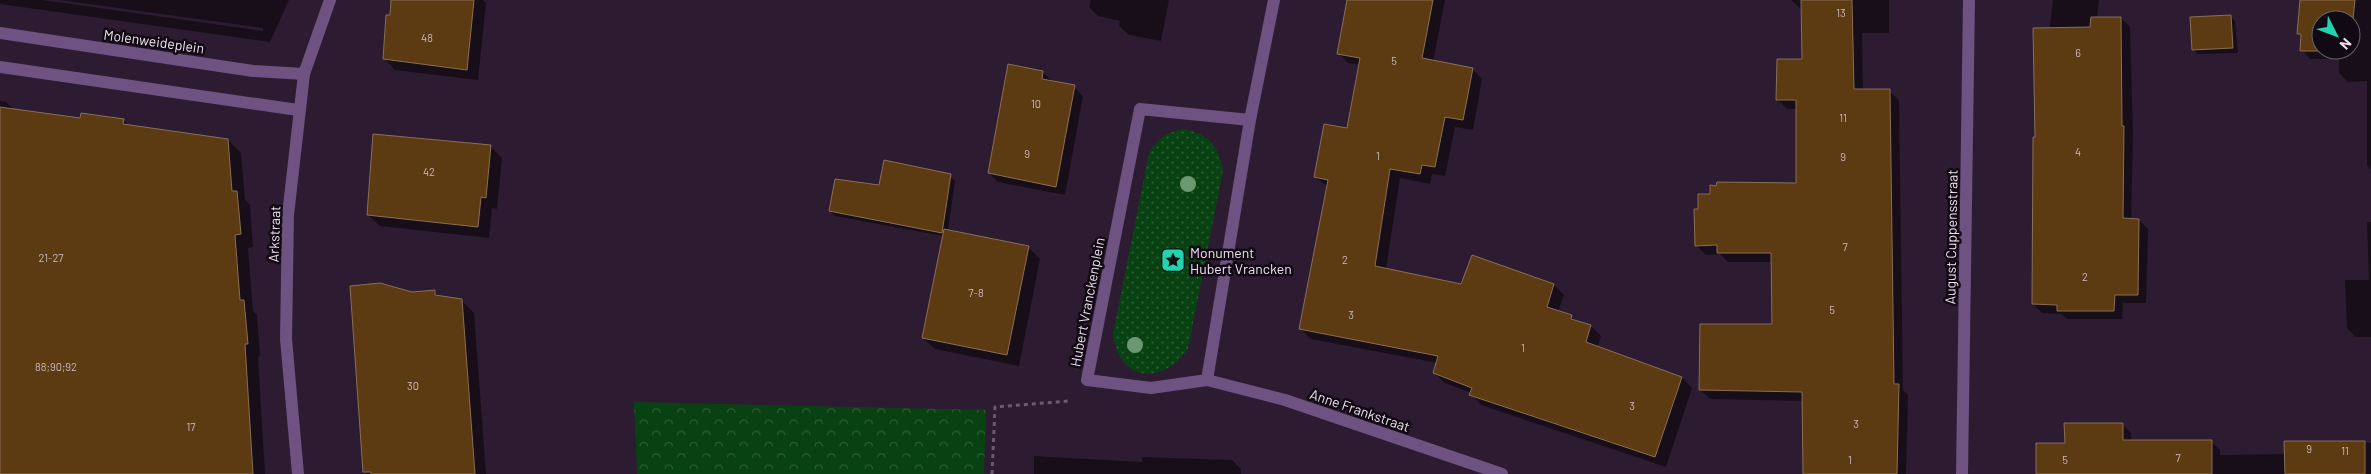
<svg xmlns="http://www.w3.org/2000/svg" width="2371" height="474" font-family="Barlow,sans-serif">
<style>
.grass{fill:url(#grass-dots)}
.park{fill:url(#park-crowns)}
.shadow{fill:#0007;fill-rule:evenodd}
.building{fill:#5d3b12;stroke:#886f55}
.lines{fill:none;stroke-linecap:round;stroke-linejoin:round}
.path{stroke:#6b5b70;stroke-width:3;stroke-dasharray:4 4;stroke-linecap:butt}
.minor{stroke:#6d5282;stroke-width:12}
.tree{fill:#6c9871}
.labels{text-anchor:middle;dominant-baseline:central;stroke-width:5;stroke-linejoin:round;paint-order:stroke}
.number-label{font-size:11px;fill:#cab8b9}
.street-label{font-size:14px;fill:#eee2f1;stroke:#110913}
.poi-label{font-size:14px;fill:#eee2f1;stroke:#110913;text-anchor:start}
</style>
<defs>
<pattern id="grass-dots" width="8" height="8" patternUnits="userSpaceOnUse" patternTransform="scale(1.25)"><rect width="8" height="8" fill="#094212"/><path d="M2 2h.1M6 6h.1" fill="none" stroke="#2d5d35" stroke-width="1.8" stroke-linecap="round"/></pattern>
<pattern id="park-crowns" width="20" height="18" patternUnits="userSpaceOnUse" patternTransform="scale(1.25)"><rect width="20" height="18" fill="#094212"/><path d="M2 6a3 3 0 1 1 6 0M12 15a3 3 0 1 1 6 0" fill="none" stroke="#2d5d35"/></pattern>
</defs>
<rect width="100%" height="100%" fill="#2d1b32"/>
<!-- grass -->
<path class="grass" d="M1185,129c26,7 32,16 38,41l-35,179c-26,37 -69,33 -75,-15l36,-181c10,-16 18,-21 36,-24z"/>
<!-- park -->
<path class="park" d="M634,402l352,8 -2,64h-347z"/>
<!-- shadow -->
<path class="shadow" d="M0,0h42l221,31v-3l-203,-28h229l-19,42 -270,-38z
M392,0h91l3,3 -8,77 -83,-10 -11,-12z
M1091,0h78l-8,41 -32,-6 -10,-9 1,-5 -22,-5 -9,-9z
M1348,0h97l-12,62 39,7 10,10 -9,51 -18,-3 -10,49 -13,-2 -2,10 -30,-6 -14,91 76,16 10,-28 82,28 10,10 -6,17 13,4 5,6 15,4 10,10 -4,12 85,30 10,10 -26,79 -185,-62 -10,-12 -26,-10 -11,-10 3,-10 -126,-24 -10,-10 27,-142 -13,-10 33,-47 12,-65 -12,-2 -10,-10z
M1791,0h98v33h-27l1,58h26l10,9 4,290 5,5 -2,79h-102v-73l-94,-2 -10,-9 73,-65 -1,-63h-44l-8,-8 -14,1 -10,-10 3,-35 12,-15 86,-11v-75h-10l-10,-10 26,-39v-49z
M2053,0h46l-2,18h24l9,9 3,109 -2,84h8l9,9 -2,74h-23l-1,16h-55l-6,-5 -19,-1 -9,-9 3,-166z
M2302,0h69v170l-4,-5v-84l-19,1 -9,-9v-14h-29l-8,-9v-13l-4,-3zM2321,20h30v30h-30z
M2230,16l5,5 3,32 -40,1 -5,-5z
M1042,72l10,9 22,6 9,9 -18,99 -67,-13 -9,-9z
M0,101l6,1 8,8 67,10h43l6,7 98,13 13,13 4,47 5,5 3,42 -5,1 5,63 4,4 3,41 -2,1 7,117h-265z
M490,146l12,12 -5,51 -5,-1 -3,30 -109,-12 -12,-11z
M950,176l5,5 -7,50 80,16 12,12 -21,107 -84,-17 -12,-11 20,-102 -108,-20 -5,-5 50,-25z
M2367,222h4v115h-15l-9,-9 -2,-48h24z
M434,292l5,4 22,4 13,13 12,161h-119l-3,-3 48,-178z
M2122,424l9,9 1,9 79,-1 9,9v5l66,-1 -1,-12 86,1v31h-335l30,-30z
M1034,456l108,6v-5l90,3 9,9v5h-207z"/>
<!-- building -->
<path class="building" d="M391,0h83l-7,70 -84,-11 3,-44h4z
M1347,0h86l-11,58 51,10 -10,52 -18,-3 -10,50 -13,-2 -2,9 -30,-5 -15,97 86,18 11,-29 82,29 -7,23 25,8 -1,4 20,6 -5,17 96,35 -27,80 -186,-62 3,-7 -39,-15 5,-17 -139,-27 29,-149 -14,-3 10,-53 23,4 13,-70 -23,-4z
M1801,0h51l2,89h36l4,295h5l-2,90h-94l-1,-82 -103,-2 1,-66h72l-1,-71h-54v-8l-22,1 -1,-37h4v-15h12v-9l6,1 1,-4 79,1v-83h-20l1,-41h25z
M2300,0h55l-4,38v-18h-30v30l29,1h-50l1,-17h-4z
M2231,15l2,33 -41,2 -2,-33z
M2091,17h30l1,109h2l-1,92 16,1 -1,76h-23l-1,16h-57v-6l-25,-1 1,-167h2l-2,-109 57,-1z
M1008,64l35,7 -1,8 33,6 -19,102 -68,-14z
M0,107l80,11 1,-5 43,6 -1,5 105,15 4,52h5l4,43 -6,1 5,65h4l4,44h-3l8,130h-253z
M373,134l118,11 -5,53 -5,-1 -3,30 -111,-12z
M884,160l67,14 -9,59 -113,-22 6,-32 44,6z
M944,229l85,17 -22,109 -85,-17z
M380,283l32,9 23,-2v5l27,4 13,175h-104v-2h-8l-13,-186z
M2064,423h59v17h89v34h-176v-31h29z
M2284,441h81v33h-80z"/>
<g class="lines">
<!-- path -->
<path class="path" d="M992,474l3,-67 74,-6"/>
<!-- minor -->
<path class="minor" d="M0,33l253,38 51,3
M0,67l298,43
M1250,120l-110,-11 -53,271 64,8 56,-8 43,-260 24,-120
M1207,380l78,20 217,74
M298,474l-12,-135 2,-124 16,-141 26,-74
M1962,474l7,-474"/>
</g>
<!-- trees -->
<g class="tree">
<circle cx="1188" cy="184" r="8"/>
<circle cx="1135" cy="345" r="8"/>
</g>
<!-- icons -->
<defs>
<g id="sight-square" transform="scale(1.25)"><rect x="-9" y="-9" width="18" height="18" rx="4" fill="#1fd5b0" stroke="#110913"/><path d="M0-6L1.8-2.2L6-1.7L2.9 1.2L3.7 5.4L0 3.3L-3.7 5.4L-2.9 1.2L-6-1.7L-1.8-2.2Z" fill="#111"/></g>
</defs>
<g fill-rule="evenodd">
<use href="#sight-square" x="1173" y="260"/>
</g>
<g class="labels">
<!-- number labels -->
<g class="number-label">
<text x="1841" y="12">13</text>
<text x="427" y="37">48</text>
<text x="2078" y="52">6</text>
<text x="1394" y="60">5</text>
<text x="1036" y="103">10</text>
<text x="1843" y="117">11</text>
<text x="2078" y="151">4</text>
<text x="1027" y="153">9</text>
<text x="1378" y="155">1</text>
<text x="1843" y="156">9</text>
<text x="429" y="171">42</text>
<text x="1845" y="246">7</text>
<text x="51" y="257">21-27</text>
<text x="1345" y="259">2</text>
<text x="2085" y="276">2</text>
<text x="976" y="292">7-8</text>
<text x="1832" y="309">5</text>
<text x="1351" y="314">3</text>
<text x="1523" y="347">1</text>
<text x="56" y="366">88;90;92</text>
<text x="413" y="385">30</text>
<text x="1632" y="405">3</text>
<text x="1856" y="423">3</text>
<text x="191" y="426">17</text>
<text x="2309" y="448">9</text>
<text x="2345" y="450">11</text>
<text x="2178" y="457">7</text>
<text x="1850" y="459">1</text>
<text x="2065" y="459">5</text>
</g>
<!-- street labels -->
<g class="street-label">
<text transform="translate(154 41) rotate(8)">Molenweideplein</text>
<text transform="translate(274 234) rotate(-88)">Arkstraat</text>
<text transform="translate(1951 237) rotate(-89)">August Cuppensstraat</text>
<text transform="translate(1087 302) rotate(-79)">Hubert Vranckenplein</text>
<text transform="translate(1360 410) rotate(19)">Anne Frankstraat</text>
</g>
<!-- poi labels -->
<g class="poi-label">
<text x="1190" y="252">Monument<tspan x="1190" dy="16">Hubert Vrancken</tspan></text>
</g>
</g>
<!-- north arrow -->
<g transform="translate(2336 35) rotate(132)"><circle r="24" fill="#110913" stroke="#69606c"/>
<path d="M0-4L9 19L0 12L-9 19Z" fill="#1fd5b0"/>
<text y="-8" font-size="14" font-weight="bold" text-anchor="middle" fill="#eee2f1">N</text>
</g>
</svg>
